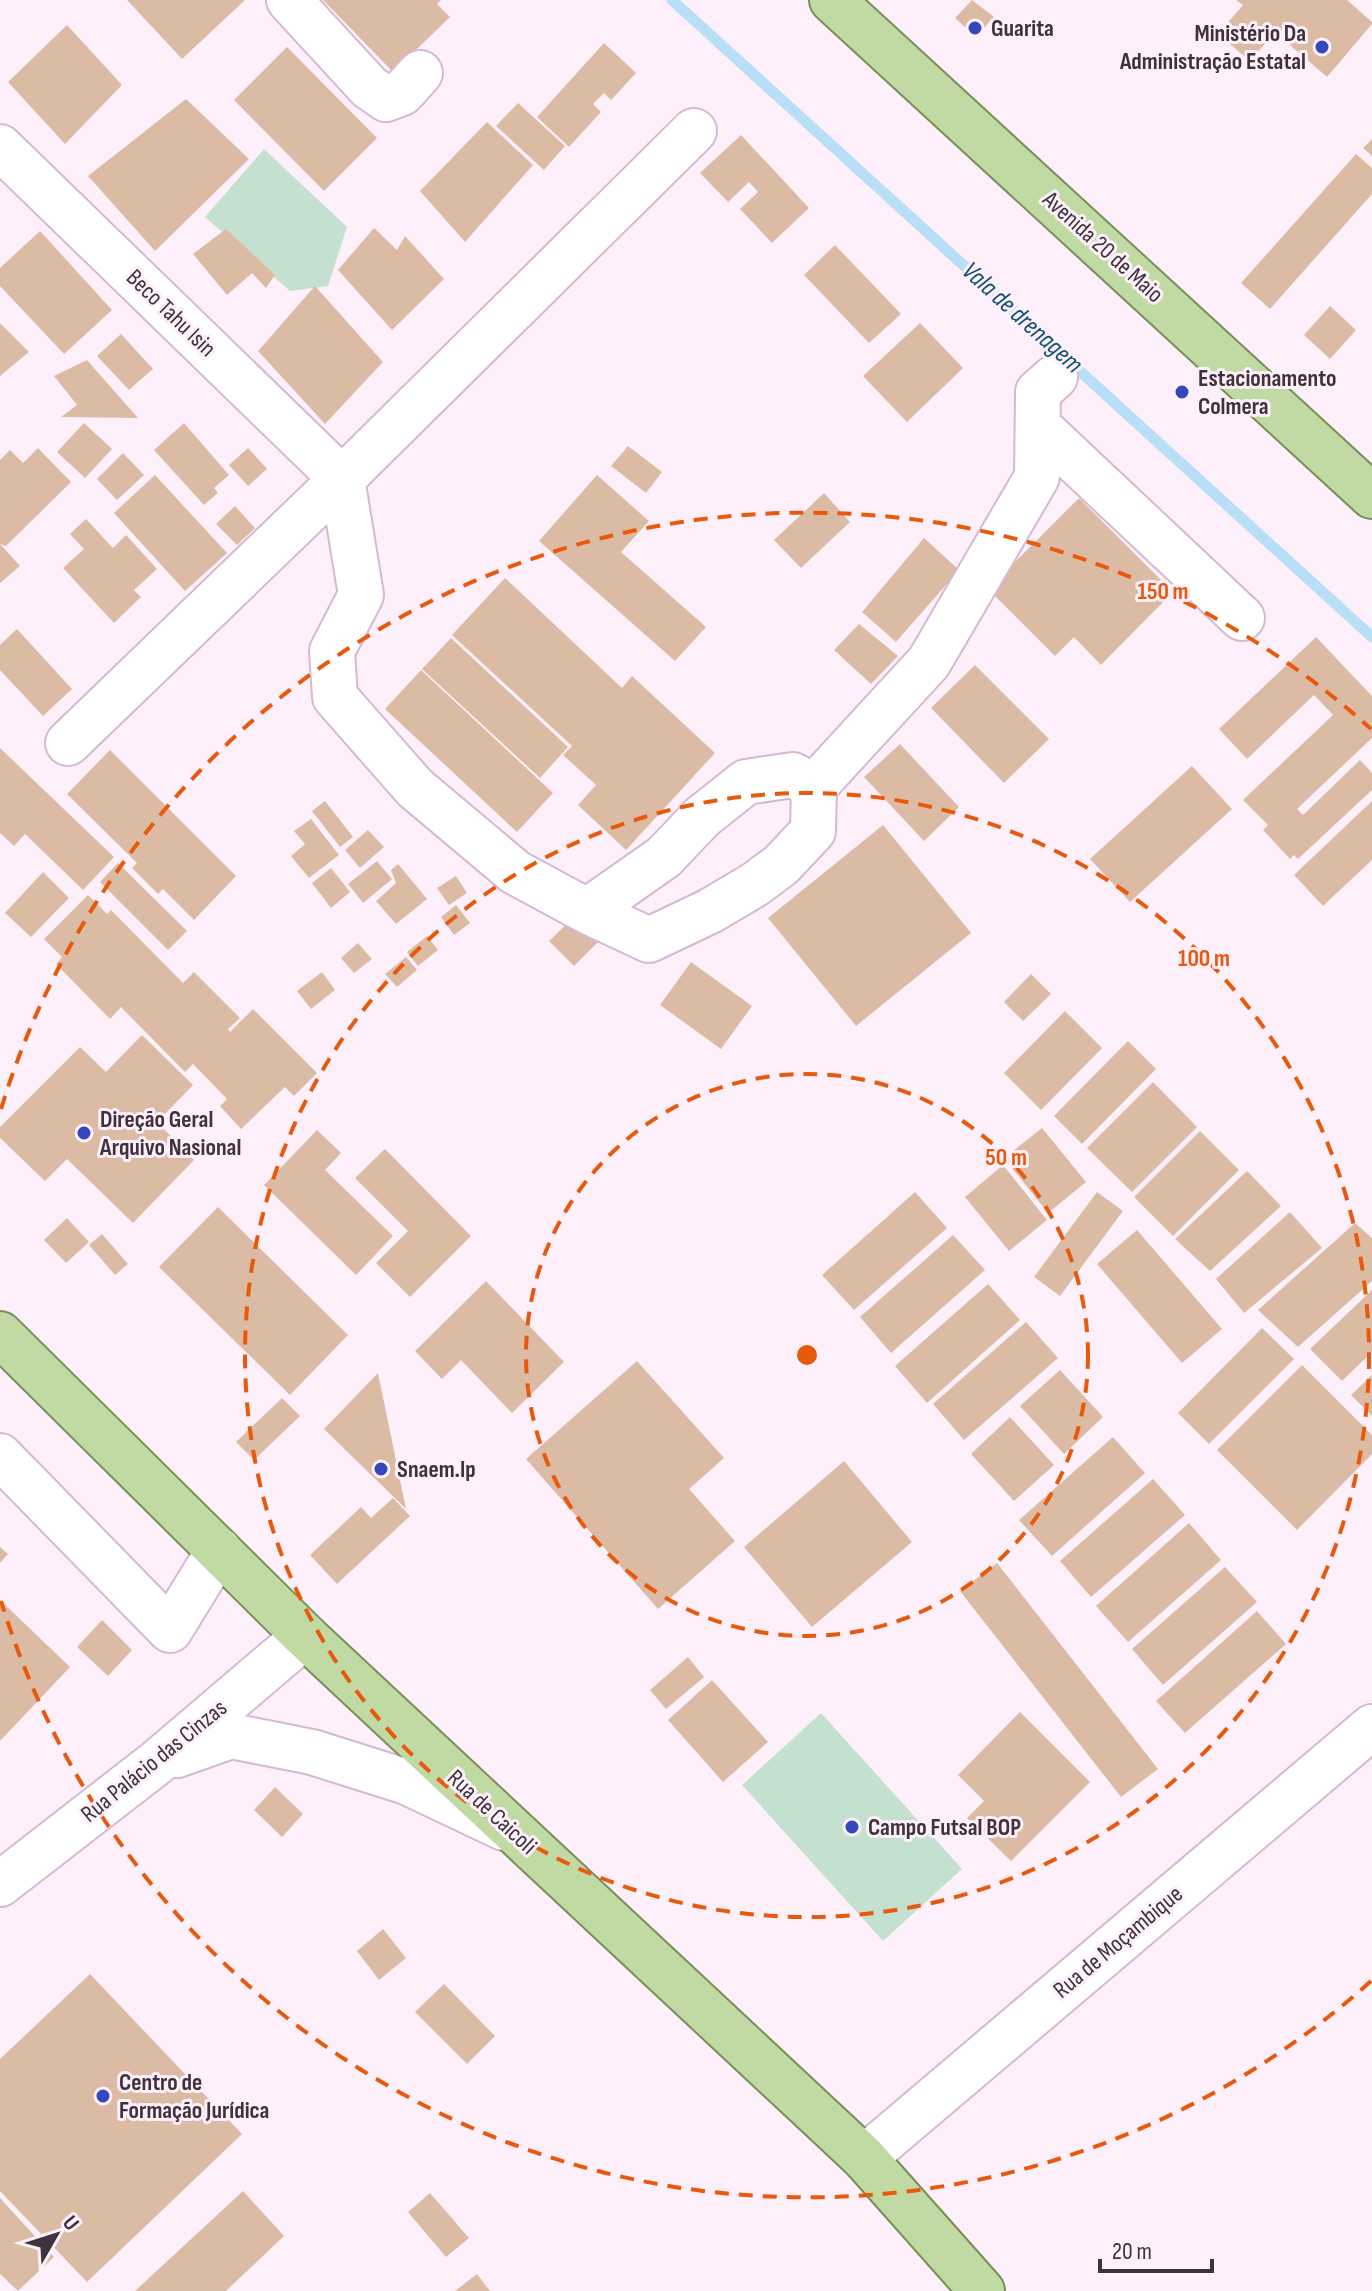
<svg xmlns="http://www.w3.org/2000/svg" width="1372" height="2291" font-family="'Sofia Sans Condensed',sans-serif">
<style>
.green{fill:#c4e1cf}
.lines{fill:none;stroke-linecap:round;stroke-linejoin:round}
.stream{stroke:#b9dff7;stroke-width:11}
.building{fill:#dcbba4}
.minor-casing{stroke:#d6b8d3;stroke-width:48}
.major-casing{stroke:#788f59;stroke-width:48}
.minor{stroke:#fff;stroke-width:44}
.major{stroke:#c1daa4;stroke-width:44}
.ring{fill:none;stroke:#e8590c;stroke-width:4;stroke-dasharray:14 10}
.poi-dot{fill:#3348ba;stroke:#fdf0fb;stroke-width:3}
.labels{text-anchor:middle;dominant-baseline:central;stroke-width:6;stroke-linejoin:round;paint-order:stroke}
.poi-label{font-size:24px;font-weight:bold;fill:#3e323d;stroke:#fdf0fb;text-anchor:start}
.street-label{font-size:24px;fill:#3e323d;stroke:#fdf0fb}
.water-label{font-size:26px;font-style:italic;fill:#105373;stroke:#fdf0fb}
.centre{fill:#e8590c;stroke:#fdf0fb;stroke-width:4}
.ring-label{font-size:24px;text-anchor:middle;font-weight:bold;fill:#e8590c;stroke:#fdf0fb;stroke-width:6;stroke-linejoin:round;paint-order:stroke}
</style>
<rect width="100%" height="100%" fill="#fdf0fb"/>
<!-- green -->
<path class="green" d="M264,149l83,78 -19,59 -38,5 -85,-74z
M821,1713l141,156 -79,72 -141,-156z"/>
<g class="lines">
<!-- stream -->
<path class="stream" d="M672,0l700,637"/>
</g>
<!-- building -->
<path class="building" d="M127,0h118l-63,59z
M323,0h118l-4,4 13,13 -57,55z
M972,0l22,17 -18,20 -21,-19z
M1236,0h111l25,22v2l-45,53 -52,-45 -25,29 -32,-27 25,-29z
M67,25l55,60 -57,59 -57,-62z
M604,43l32,30 -25,27 -7,-7 -11,11 8,8 -32,35 -32,-30z
M287,47l90,91 -53,53 -90,-91z
M186,99l63,60 -94,92 -67,-75z
M518,103l47,43 -21,24 -48,-44z
M487,122l46,43 -68,77 -45,-51z
M741,135l68,73 -37,35 -32,-34 18,-17 -9,-10 -21,20 -28,-29z
M1372,139v17l-9,-8z
M1356,154l16,14v26l-102,115 -29,-26z
M374,228l23,22 8,-14 39,43 -52,51 -54,-60z
M226,229l49,46 -9,13 -14,-15 -25,22 -34,-41z
M40,231l72,79 -48,44 -64,-68v-18z
M835,245l66,69 -32,29 -65,-68z
M315,286l68,76 -58,62 -67,-73z
M1330,306l26,24 -26,29 -26,-24z
M0,323l29,29 -29,24z
M920,323l43,45 -56,54 -44,-46z
M121,334l32,35 -24,21 -32,-34z
M87,360l51,58 -77,-1 16,-12 -23,-29z
M84,423l28,26 -27,29 -28,-26z
M184,423l45,52 -15,13 4,5 -14,12 -50,-55z
M628,446l34,26 -16,21 -35,-27z
M38,448l33,34 -65,64 -6,-2v-84l10,-10 13,13z
M248,448l19,21 -19,17 -19,-21z
M123,453l21,22 -27,25 -20,-21z
M155,475l72,78 -42,38 -71,-78z
M597,475l52,46 -28,31 85,75 -31,34 -136,-120z
M824,493l26,29 -49,46 -27,-28z
M1079,498l94,94 -72,73 -27,-28 -19,19 -72,-72 25,-25 5,5z
M235,506l20,22 -18,17 -21,-21z
M86,519l27,29 13,-13 31,34 -23,21 7,7 -27,26 -51,-55 21,-19 -14,-15z
M924,538l35,32 -63,72 -34,-30z
M0,544l20,22 -20,17z
M505,578l117,110 10,-12 83,77 -89,97 -48,-45 18,-20 -33,-30 9,-9 -120,-111z
M859,624l39,32 -27,28 -37,-34z
M17,629l55,60 -29,27 -43,-46v-25z
M1316,637l56,59v42l-75,71 6,6 57,-55 12,13v17l-74,69 -4,-4 -4,4 -27,-29 5,-5 -25,-25 90,-85 -19,-20 -67,64 -28,-30z
M451,638l117,109 -28,31 -118,-109z
M975,665l74,74 -45,44 -73,-75z
M421,670l132,123 -36,39 -132,-123z
M900,744l59,63 -35,34 -60,-64z
M0,748l114,109 -31,33 -58,-56 -11,12 -14,-13z
M110,750l126,126 -42,44 -31,-31 -5,5 -26,-26 5,-5 -70,-69z
M1192,766l40,43 -102,93 -40,-43z
M325,801l28,36 -13,10 -28,-36z
M1372,801v59l-49,46 -29,-31z
M311,819l28,36 -30,23 -18,-22 14,-12 -11,-13z
M883,825l88,108 -115,93 -88,-108z
M368,830l16,17 -24,21 -15,-18z
M377,861l15,18 -29,24 -15,-19z
M118,863l69,68 -19,19 -68,-68z
M398,864l29,35 -31,25 -20,-23 20,-18 -5,-13z
M331,868l19,24 -19,16 -19,-25z
M43,872l26,26 -38,39 -26,-24z
M456,876l11,17 -18,12 -12,-17z
M88,895l19,19 4,-4 72,73 11,-11 46,46 -12,11 2,3 23,-23 64,64 -23,23 -9,-9 -44,42 -21,-23 7,-7 -34,-35 -8,8 -64,-65 -11,12 -54,-55 6,-7 -18,-18z
M456,905l14,18 -16,12 -13,-18z
M574,917l24,25 -24,24 -25,-25z
M427,936l11,14 -20,16 -11,-14z
M358,943l14,16 -18,14 -13,-15z
M406,957l11,13 -20,17 -12,-13z
M691,962l61,44 -31,43 -61,-44z
M322,972l13,18 -24,19 -14,-18z
M1031,974l20,20 -28,27 -19,-19z
M1065,1011l37,37 -61,62 -37,-37z
M142,1035l51,50 -36,37 37,38 -61,63 -66,-64 -22,22 -45,-43v-11l80,-80 26,25z
M1128,1041l28,28 -74,75 -28,-28z
M1153,1082l44,45 -65,65 -45,-44z
M1042,1128l44,54 -38,31 -44,-55z
M317,1130l24,23 -16,17 68,66 -37,39 -92,-90z
M1200,1131l39,39 -66,66 -39,-39z
M385,1149l86,87 -61,61 -34,-34 32,-32 -53,-53z
M1003,1165l44,55 -38,31 -44,-54z
M1247,1171l34,35 -71,65 -35,-32z
M915,1192l32,36 -93,82 -32,-35z
M1097,1192l26,19 -63,85 -26,-19z
M218,1207l130,128 -58,60 -131,-128z
M1290,1212l32,36 -78,65 -28,-34z
M67,1218l22,24 -23,21 -22,-23z
M1355,1223l17,15v43l-74,66 -40,-37z
M1137,1230l85,99 -40,34 -85,-99z
M102,1234l26,30 -13,11 -26,-30z
M953,1235l32,35 -94,83 -31,-36z
M486,1281l78,81 -52,51 -51,-53 -19,19 -27,-28z
M988,1284l32,36 -93,83 -32,-37z
M1372,1290v62l-30,29 -32,-32z
M1026,1322l32,36 -94,82 -31,-36z
M1262,1328l32,31 -85,85 -31,-31z
M637,1361l87,97 -35,31 46,52 -77,68 -132,-150z
M1302,1365l70,70v19l-75,76 -80,-80z
M1060,1370l43,47 -39,37 -44,-48z
M378,1373l28,136 -82,-80z
M1372,1375v41l-21,-21z
M282,1398l18,18 -46,44 -18,-18z
M1010,1417l44,48 -40,36 -43,-47z
M1113,1437l32,36 -93,83 -33,-36z
M844,1461l68,81 -100,85 -68,-80z
M1153,1479l32,36 -94,82 -31,-36z
M393,1498l17,18 -73,68 -27,-29 51,-48 10,11z
M1189,1523l32,37 -93,82 -32,-36z
M0,1547l8,7 -8,9z
M997,1563l161,206 -37,28 -161,-206z
M1225,1567l32,35 -94,83 -31,-36z
M0,1600l70,67 -70,74z
M1257,1611l29,33 -101,89 -29,-32z
M102,1620l30,30 -24,26 -31,-29z
M688,1657l16,20 -38,32 -16,-19z
M712,1680l56,62 -45,40 -55,-62z
M1020,1712l70,70 -79,79 -44,-43 17,-17 -26,-26z
M275,1787l28,27 -21,23 -28,-27z
M383,1929l23,29 -27,22 -22,-29z
M90,1974l152,160 -155,148 -87,-91v-132z
M444,1984l51,52 -28,28 -52,-52z
M243,2191l41,45 -58,55h-91z
M430,2193l39,45 -23,19 -38,-45z
M0,2198l54,59 -36,34 -18,-17z
M477,2274l13,17h-35z"/>
<g class="lines">
<!-- minor casing -->
<g class="minor-casing">
<path id="minor" d="M289,0l80,87 17,12 16,-6 18,-20
M0,147l342,332 19,116 -29,56 3,46 80,91 100,84 72,39 62,29 61,-29 44,-26 27,-20 32,-34 1,-44 -21,-12 -47,7 -44,35 -38,40 -77,54
M1038,426l204,192
M68,743l274,-264 352,-348
M814,787l115,-125 108,-185 1,-85 17,-15
M0,1456l170,174 49,-80
M177,1755l54,-19 81,16 95,30 97,46
M0,1884l156,-121 149,-127
M864,2158l508,-431"/>
</g>
<!-- major casing -->
<g class="major-casing">
<path id="major" d="M832,0l540,496
M0,1334l305,302 559,522 118,133"/>
</g>
<!-- minor -->
<use href="#minor" class="minor"/>
<!-- major -->
<use href="#major" class="major"/>
</g>
<!-- distance rings -->
<g class="ring">
<circle cx="807" cy="1355" r="281"/>
<circle cx="807" cy="1355" r="562"/>
<path d="M1371 1981A843 843 0 0 1 1 1601M1 1109A843 843 0 0 1 1371 729"/>
</g>
<!-- markers -->
<g class="poi-dot">
<circle cx="975" cy="28" r="8"/>
<circle cx="1322" cy="47" r="8"/>
<circle cx="1182" cy="392" r="8"/>
<circle cx="84" cy="1133" r="8"/>
<circle cx="381" cy="1469" r="8"/>
<circle cx="852" cy="1827" r="8"/>
<circle cx="103" cy="2096" r="8"/>
</g>
<g class="labels">
<!-- poi labels -->
<g class="poi-label">
<text x="991" y="28">Guarita</text>
<text x="1306" y="33" text-anchor="end">Ministério Da<tspan x="1306" dy="28">Administração Estatal</tspan></text>
<text x="1198" y="378">Estacionamento<tspan x="1198" dy="28">Colmera</tspan></text>
<text x="100" y="1119">Direção Geral<tspan x="100" dy="28">Arquivo Nasional</tspan></text>
<text x="397" y="1469">Snaem.Ip</text>
<text x="868" y="1827">Campo Futsal BOP</text>
<text x="119" y="2082">Centro de<tspan x="119" dy="28">Formação Jurídica</tspan></text>
</g>
<!-- street labels -->
<g class="street-label">
<text transform="translate(1103 247) rotate(42)">Avenida 20 de Maio</text>
<text transform="translate(171 313) rotate(44)">Beco Tahu Isin</text>
<text transform="translate(154 1761) rotate(-39)">Rua Palácio das Cinzas</text>
<text transform="translate(492 1812) rotate(43)">Rua de Caicoli</text>
<text transform="translate(1118 1942) rotate(-40)">Rua de Moçambique</text>
</g>
<!-- water labels -->
<g class="water-label">
<text transform="translate(1022 318) rotate(42)">Vala de drenagem</text>
</g>
</g>
<circle cx="807" cy="1355" r="12" class="centre"/>
<g class="ring-label">
<text x="1163" y="599">150 m</text>
<text x="1204" y="966">100 m</text>
<text x="1006" y="1165">50 m</text>
</g>
<!-- north arrow -->
<g transform="translate(56 2235) rotate(51)" stroke="#fdf0fb" stroke-width="6" paint-order="stroke">
<path d="M0-6L14 30L0 20L-14 30Z" fill="#3e323d"/>
<text y="-12" font-size="22" font-weight="bold" text-anchor="middle" fill="#3e323d">U</text>
</g>
<!-- scale -->
<path d="M1100 2259v12h112v-12" fill="none" stroke="#3e323d" stroke-width="4"/>
<text x="1112" y="2259" font-size="24" fill="#3e323d" stroke="#fdf0fb" stroke-width="6" paint-order="stroke">20 m</text>
</svg>
